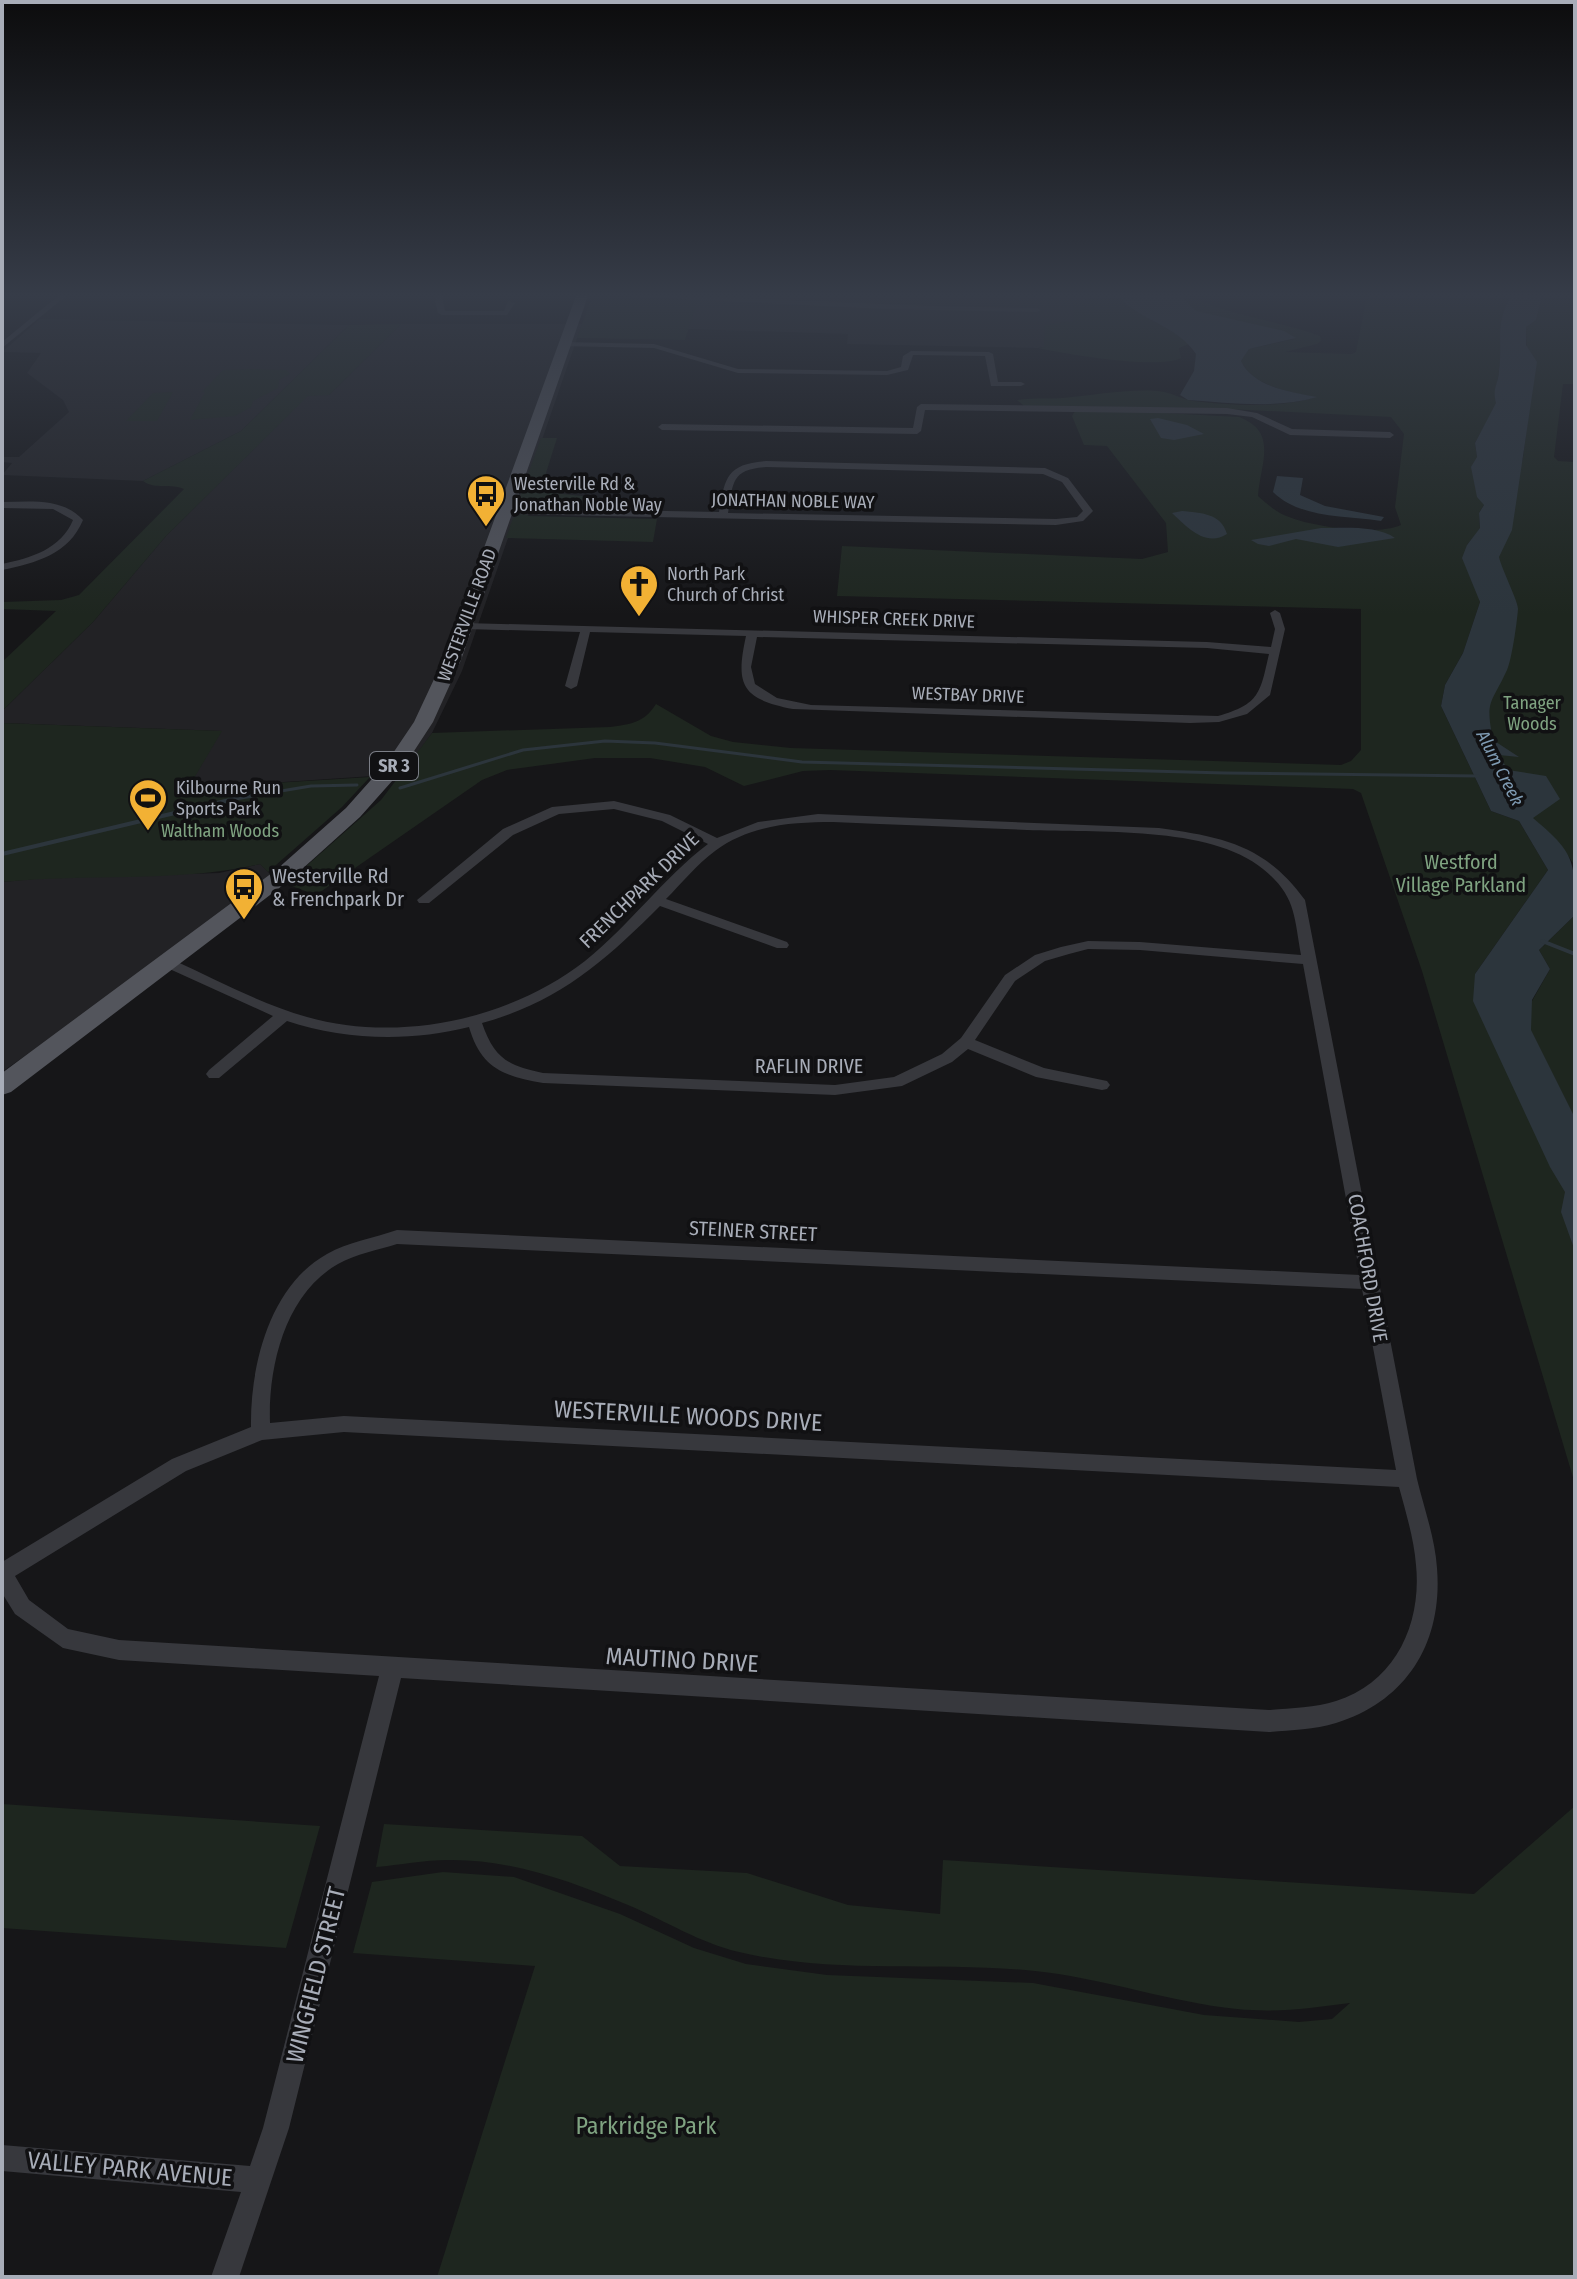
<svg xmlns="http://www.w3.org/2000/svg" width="1577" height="2279" font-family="'Fira Sans Condensed',sans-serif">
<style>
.built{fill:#222225}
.green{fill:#1e261f}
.water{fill:#2c353c}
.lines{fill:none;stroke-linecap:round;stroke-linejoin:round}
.stream-far1{stroke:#2c353c;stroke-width:3}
.stream{stroke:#2c353c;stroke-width:4}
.minor{fill:#37383d;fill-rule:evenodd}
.primary{fill:#53555c;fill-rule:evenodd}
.labels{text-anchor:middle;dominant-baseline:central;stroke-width:7;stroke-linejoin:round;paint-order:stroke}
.far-poi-label{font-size:18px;fill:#a8adb8;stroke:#111113;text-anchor:start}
.far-street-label{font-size:18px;fill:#a8adb8;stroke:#111113}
.far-park-label{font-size:18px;fill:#7fa381;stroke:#111113}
.shield{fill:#111113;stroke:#7b7e86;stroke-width:2}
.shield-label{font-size:18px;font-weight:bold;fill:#a8adb8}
.far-water-label{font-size:18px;font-style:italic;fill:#7f9bb3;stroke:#111113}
.park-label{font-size:20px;fill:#7fa381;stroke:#111113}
.poi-label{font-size:20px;fill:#a8adb8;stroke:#111113;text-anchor:start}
.street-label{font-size:20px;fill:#a8adb8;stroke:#111113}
.near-street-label{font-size:24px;fill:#a8adb8;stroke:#111113}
.near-park-label{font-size:24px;fill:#7fa381;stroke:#111113}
</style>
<rect width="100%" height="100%" fill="#161618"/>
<!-- built -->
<path class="built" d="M699,296h398l-23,8v17l-30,26 -6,1 -191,-4 1,-10 -160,-5z
M40,319l309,6 -108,106 -98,50 -141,-6 10,-12 -10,-1v-5h17l50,-45 -6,-12 -36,-27 14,-20 -39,-1z
M401,324h181l-120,347 -30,62 -29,41 -163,11 -57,11 38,-65 -219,-8v-12l91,-89 73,-86 142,-141h21z
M260,864l16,16 -274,192v-190l42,-4 175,-5z"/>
<!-- green -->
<path class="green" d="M1097,296h21l16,14 53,30 2,4 -10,4 2,10c-21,12 -116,-4 -143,-10l6,-1 1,-22 29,-4 -1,-17z
M1180,296c15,0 28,9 42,13 33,10 66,15 98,27l1,5 -4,3 -32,8 67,2 4,-2 11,-56h144c-17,30 -8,43 -12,75 -1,13 -6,18 -2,32l-22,40 9,62 -5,8 1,16 -13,16 13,57 -17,51 -18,32 -4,21 50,105 28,10 29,49 -73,104 57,27 18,-32 -11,-19 36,-35v569l-153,-513 -61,-178 -8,-4 -523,-19 -27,1 -59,15 -39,-19 -55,-9h-55l-88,12 -25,10 -166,115 -30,-11 95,-84 51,-67 178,-6c21,-3 34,-4 46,-23l55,32 22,6 58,6 550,17 10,-4 10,-11v-141l-524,-13 5,-50 300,13 26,-7 -2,-29 -59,-77 -23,-1 -12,-29 3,-5 33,-1 131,7c40,15 21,47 19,79 9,8 19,17 31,21 25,10 88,19 112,8l-6,-18 9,-73 -13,-17 -184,-9 -183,-2 -7,-6c18,-3 37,0 55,-3 30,-3 56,-8 86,-6 13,1 23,8 35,10 37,4 86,8 122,-4 -26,-5 -62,-11 -74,-36l8,-12 45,-10 -99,-28z
M1542,296h33v88h-12l-9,73 4,4 17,1v404l-15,-22 -20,-1 -70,-142 19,-121 34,-122 6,-48 -3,-83 10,-7z
M608,298l90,1 -13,41 -108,-2 13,-36z
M401,324l-72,71 -21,1 -142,140 -73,86 -91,89v-49l54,-51 -54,-2v-7l59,-2 18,-5 105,-106c-14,-6 -29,1 -41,-8l98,-50 108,-106z
M254,369l32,1 4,4 -11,6 -1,8 -25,13 -2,6 -16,9 -45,4 15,-28h-3l21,-22z
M173,392l-16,29h-31l27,-28z
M541,438h16l-16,51 4,3 92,10 11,5 -127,-3 -3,-2z
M524,513l5,3 128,3 -4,23 -147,-4 7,-20z
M2,723l220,8 -38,64 56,-10 130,-8 -28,30 -74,65 -8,-8c-84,19 -172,9 -258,18z
M2,1804l318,22 -34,122 -284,-20z
M1575,1806v471h-1138l98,-311 -182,-13 19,-71 71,-10 71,5 106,37 74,34 52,16 81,11 206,8 171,32 95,7 33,-3 18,-16c-38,5 -74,10 -113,6 -68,-7 -134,-31 -202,-38 -97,-10 -200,4 -296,-19 -39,-9 -73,-31 -111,-47 -58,-24 -117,-46 -180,-45 -24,0 -48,5 -72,7l8,-43 198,12 38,30 127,7 101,32 92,9 3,-54 531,34z"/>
<!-- water -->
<path class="water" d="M1118,296h62l16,15 88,20 12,7 -47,11 -8,12c12,26 50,31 76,36 -41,12 -87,6 -129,3l-8,-5 14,-24 2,-17c-19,-29 -56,-33 -78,-58z
M1511,296h31l-6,24 -10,7v18l11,17 -25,168 -13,27c3,13 19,44 19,52 -1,13 -6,50 -11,61 -16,35 -22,29 -14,70l26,17 -20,-2 9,15 38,6 14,23 -27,19c43,36 42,43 42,97l-36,35 11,19 -18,31 -1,30 44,88v133l-14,-39 4,-20 -15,-25 -77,-166 2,-27 73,-104 -29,-49 -28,-10 -50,-105 4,-21 18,-32 17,-51 -18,-44 5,-13 13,-17 -1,-15 5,-8 -7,-8 -6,-30 6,-10 -2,-14 21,-40c-4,-16 2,-17 3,-32 4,-32 -5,-45 12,-75z
M1158,418l29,7 17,9 -30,6 -13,-2 -11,-19z
M1277,476l26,2 -3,17 25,11 59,11 -3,4c-37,-6 -80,-2 -108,-29z
M1182,511c19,2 39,2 45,23 -22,14 -41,-8 -55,-21z
M1321,528c21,0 57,-3 74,10l-57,9 -42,-8 -27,7 -11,-2 -7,-4z"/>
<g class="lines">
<!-- stream-far1 -->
<path class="stream-far1" d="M400,788l123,-38 82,-9 50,2 147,19 423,11 253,3
M269,793l42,-7 46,-1"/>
<!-- stream -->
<path class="stream" d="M2,854l236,-56 43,-7
M1542,941l33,13"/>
<!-- minor -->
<path class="minor" d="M58,296h8l-64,52v-6z
M437,296h7l-1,5 2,10h59l4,-10 7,2 -8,12h-65l-4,-2 -3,-12z
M625,296c137,0 274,11 412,12l4,2 -4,2 -153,-3z
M563,342l91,2 84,25 149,2 14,-4 2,-11 8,-5 78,1 4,2 5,28h23l4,2 -4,2h-30l-6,-30 -72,-1 -5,15 -21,5 -149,-2 -84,-25 -94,-2z
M921,404l306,4 30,5 35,16 98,3 4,3 -4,3 -100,-3 -38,-18 -25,-3 -302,-4 -4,21 -4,3 -255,-4 -4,-3 4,-3 251,4 4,-21z
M766,461l279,7 23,10 25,33 -10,10 -27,4 -551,-11 -5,-3 5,-3 214,4c6,-35 8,-48 47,-51zM766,467l277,7 19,8 21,29 -6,6 -21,2 -328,-6c5,-30 3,-44 38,-46z
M2,502c28,0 60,-5 81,18 -14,34 -47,43 -81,50v-6c29,-6 59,-15 71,-44l-20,-11 -51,-1z
M1275,610l5,3 5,16 -15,66 -23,19 -28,8 -29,1 -397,-14c-51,-10 -58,-23 -47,-73l-156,-4 -13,54 -6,3 -6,-3 15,-54 -115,-3 -5,-3 5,-3 742,19 64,5 4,-18 -5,-16zM757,637l450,11 62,6c-9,39 -9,50 -51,62l-407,-11 -34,-7 -22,-14 -4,-17z
M614,801l56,14 47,23 41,-16 60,-8 341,14c64,9 106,17 146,72l112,579c7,29 18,59 20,89 6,74 -30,133 -101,155 -22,7 -45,7 -67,9l-868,-54 -112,450 -50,149h-28l30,-85 -239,-21v-26l248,21 13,-38 116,-452 -260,-16 -56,-12 -48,-34 -13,-21v-31l170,-103 79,-32c-1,-60 18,-141 76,-173 21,-12 47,-16 70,-24l963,45 -57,-311 -163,-14 -52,-1 -19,5 -24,7 -30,20 -40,59 69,28 63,13 3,4 -3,4 -5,1 -66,-13 -68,-28 -16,13 -50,24 -67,9 -292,-12c-40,-7 -62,-15 -74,-56 -59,15 -125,13 -182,-6l-68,57h-10l-3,-4 3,-4 64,-54 -110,-50 -2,-3 2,-3h10c44,20 88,44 134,57 92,26 202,3 278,-56 44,-35 78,-83 123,-117l-46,-23 -48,-12 -55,5 -46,21 -84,68h-10l-2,-3 86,-71 49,-22zM833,822c65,3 130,5 194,8 68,3 183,-5 236,39 33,27 31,47 38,86l-161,-13 -52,-1 -27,6 -26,8 -30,20 -44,63 -19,16 -48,23 -59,8 -292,-12c-35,-7 -49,-15 -61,-50 77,-21 123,-62 178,-117l117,42h10l2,-3 -2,-3 -121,-43c16,-16 31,-35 49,-48 34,-26 77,-29 118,-29zM397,1244l965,45 34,181 -1052,-54 -74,7c-2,-56 15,-129 68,-159 18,-10 40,-14 59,-20zM344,1432l1055,55c7,26 15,52 17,78 6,59 -21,118 -80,136 -21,7 -45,7 -67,9l-1150,-70 -51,-11 -39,-29 -14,-24 171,-105 76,-31z"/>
<!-- primary -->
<path class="primary" d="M576,296h12l-127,364 -28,62 -32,49 -41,46 -69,62 -280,213 -9,3v-22l274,-203 70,-62 41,-46 27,-40 29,-62z"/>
</g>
<!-- sky -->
<linearGradient id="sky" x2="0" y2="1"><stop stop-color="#0c0c0d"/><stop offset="0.48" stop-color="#363c48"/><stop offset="1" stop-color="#363c48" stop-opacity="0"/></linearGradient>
<rect width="1577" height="615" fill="url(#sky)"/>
<!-- icons -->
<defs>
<g id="bus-pin" transform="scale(2)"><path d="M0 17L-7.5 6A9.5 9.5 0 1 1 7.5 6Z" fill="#f2b134" stroke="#111113"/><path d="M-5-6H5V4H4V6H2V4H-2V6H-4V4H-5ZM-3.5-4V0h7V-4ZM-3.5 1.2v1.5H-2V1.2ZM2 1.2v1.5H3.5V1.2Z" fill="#111"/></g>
<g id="church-pin" transform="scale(2)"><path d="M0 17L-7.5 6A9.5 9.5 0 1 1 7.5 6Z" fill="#f2b134" stroke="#111113"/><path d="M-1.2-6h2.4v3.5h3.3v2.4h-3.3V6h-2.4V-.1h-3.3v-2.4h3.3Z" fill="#111"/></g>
<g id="stadium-pin" transform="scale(2)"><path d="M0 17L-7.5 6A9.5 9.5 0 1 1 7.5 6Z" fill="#f2b134" stroke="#111113"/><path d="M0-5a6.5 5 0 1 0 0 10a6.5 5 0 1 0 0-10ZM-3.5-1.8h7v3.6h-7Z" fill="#111"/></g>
</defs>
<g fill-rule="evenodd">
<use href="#bus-pin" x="486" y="494"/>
<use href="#church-pin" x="639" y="584"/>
<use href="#stadium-pin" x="148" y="798"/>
<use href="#bus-pin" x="244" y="887"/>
</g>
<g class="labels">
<!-- far-poi labels -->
<g class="far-poi-label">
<text x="514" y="484">Westerville Rd &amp;<tspan x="514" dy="21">Jonathan Noble Way</tspan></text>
<text x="667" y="574">North Park<tspan x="667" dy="21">Church of Christ</tspan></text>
<text x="176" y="788">Kilbourne Run<tspan x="176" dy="21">Sports Park</tspan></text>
</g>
<!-- far-street labels -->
<g class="far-street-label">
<text transform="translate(793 501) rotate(1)">JONATHAN NOBLE WAY</text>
<text transform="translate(467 615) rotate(-70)">WESTERVILLE ROAD</text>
<text transform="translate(894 619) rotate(2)">WHISPER CREEK DRIVE</text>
<text transform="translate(968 695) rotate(2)">WESTBAY DRIVE</text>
</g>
<!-- far-park labels -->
<g class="far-park-label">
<text x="1532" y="703">Tanager<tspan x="1532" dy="21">Woods</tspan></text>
<text x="220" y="831">Waltham Woods</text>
</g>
<!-- shield labels -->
<rect class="shield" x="370" y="752" width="48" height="28" rx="6"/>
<g class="shield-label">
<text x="394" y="766">SR 3</text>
</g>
<!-- far-water labels -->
<g class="far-water-label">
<text transform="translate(1500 768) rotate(63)">Alum Creek</text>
</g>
<!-- park labels -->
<g class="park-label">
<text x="1461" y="862">Westford<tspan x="1461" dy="23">Village Parkland</tspan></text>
</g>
<!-- poi labels -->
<g class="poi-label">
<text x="272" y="876">Westerville Rd<tspan x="272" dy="23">&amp; Frenchpark Dr</tspan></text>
</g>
<!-- street labels -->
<g class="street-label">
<text transform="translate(639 890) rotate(-44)">FRENCHPARK DRIVE</text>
<text x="809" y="1066">RAFLIN DRIVE</text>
<text transform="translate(753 1231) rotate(3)">STEINER STREET</text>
<text transform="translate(1368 1268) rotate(80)">COACHFORD DRIVE</text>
</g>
<!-- near-street labels -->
<g class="near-street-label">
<text transform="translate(688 1416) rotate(3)">WESTERVILLE WOODS DRIVE</text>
<text transform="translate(682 1660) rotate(3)">MAUTINO DRIVE</text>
<text transform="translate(316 1975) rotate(-76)">WINGFIELD STREET</text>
<text transform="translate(130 2169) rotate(5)">VALLEY PARK AVENUE</text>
</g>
<!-- near-park labels -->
<g class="near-park-label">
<text x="646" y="2126">Parkridge Park</text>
</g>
</g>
<!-- border -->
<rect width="1577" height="2279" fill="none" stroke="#a8adb8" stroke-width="8"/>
</svg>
